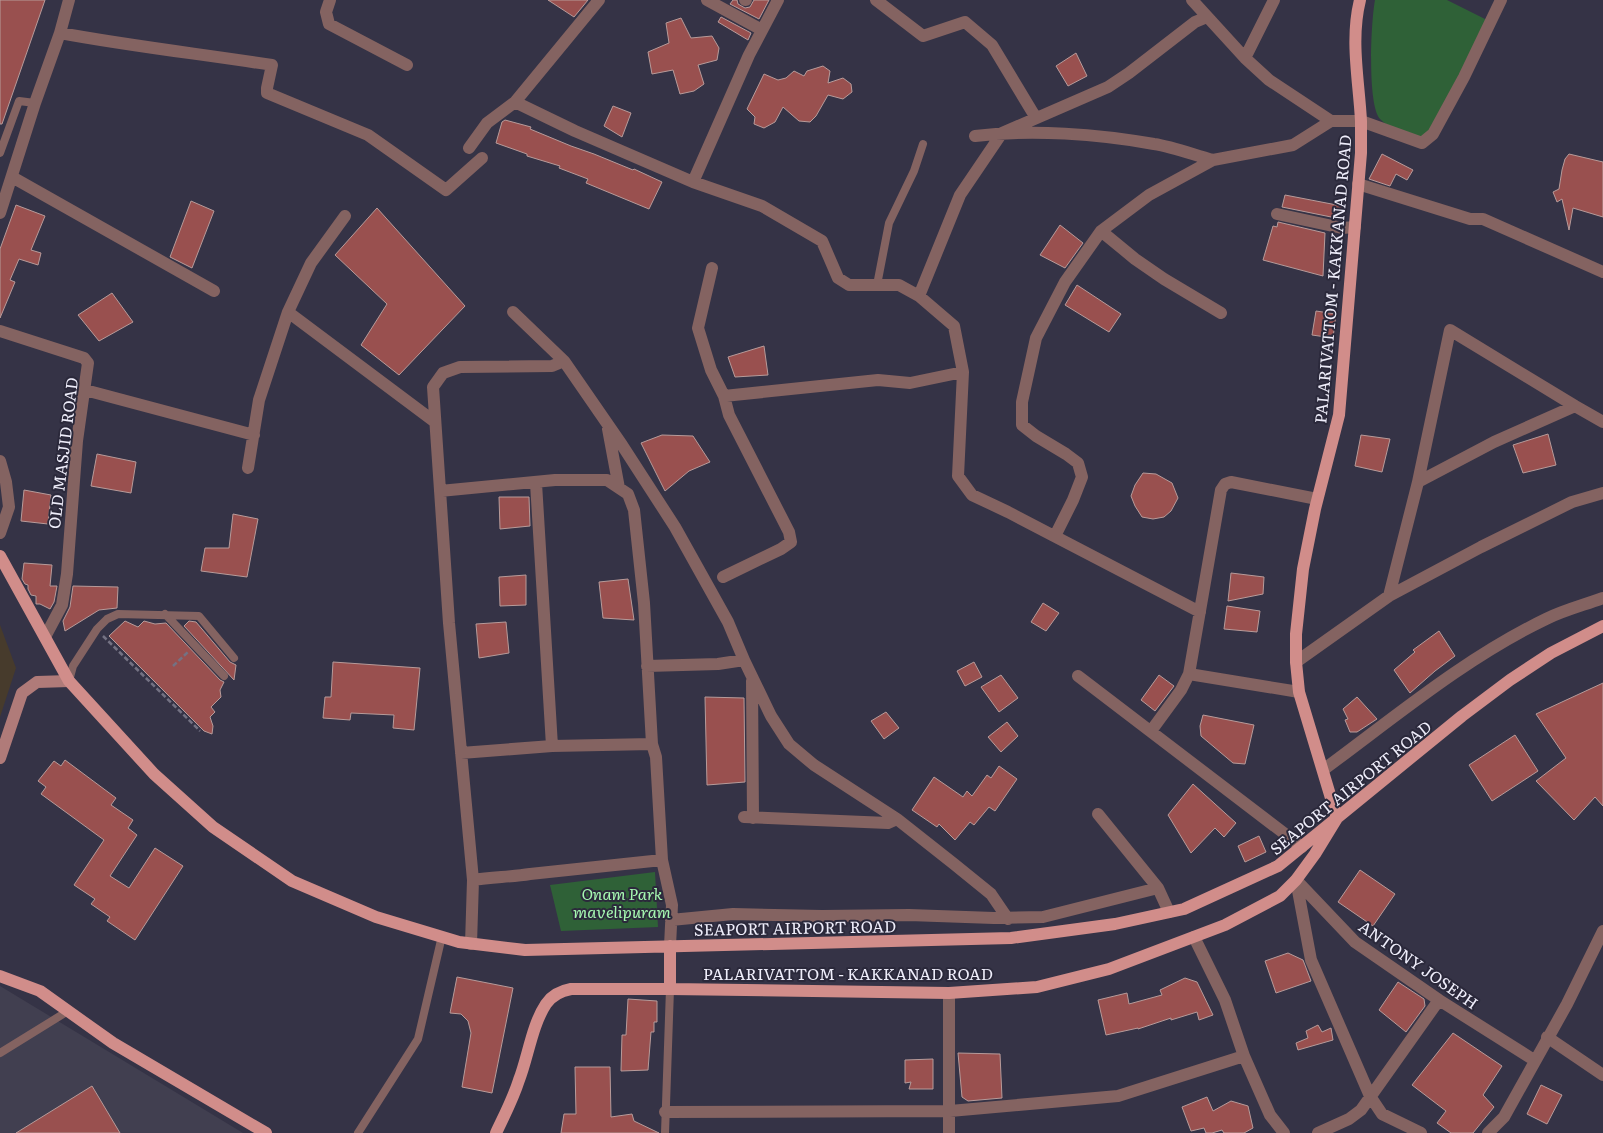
<svg xmlns="http://www.w3.org/2000/svg" width="1603" height="1133" font-family="Literata,serif">
<style>
.commercial{fill:#473b2c}
.industrial{fill:#413f50}
.green{fill:#2f6137}
.building{fill:#99504f;stroke:#b79b9a}
.lines{fill:none;stroke-linecap:round;stroke-linejoin:round}
.path{stroke:#747283;stroke-width:2.5;stroke-dasharray:5 2.5;stroke-linecap:butt}
.service{stroke:#846361;stroke-width:8}
.minor{stroke:#846361;stroke-width:12}
.secondary{stroke:#b07b79;stroke-width:12}
.primary{stroke:#d18d8a;stroke-width:12}
.labels{text-anchor:middle;dominant-baseline:central;stroke-width:4;stroke-linejoin:round;paint-order:stroke}
.street-label{font-size:16px;fill:#efeefb;stroke:#2b293b}
.park-label{font-size:16px;font-style:italic;fill:#a6f9b1;stroke:#2b293b}
</style>
<rect width="100%" height="100%" fill="#353346"/>
<!-- commercial -->
<path class="commercial" d="M0,625l16,43 -16,49z"/>
<!-- industrial -->
<path class="industrial" d="M0,986l243,147h-243z"/>
<!-- green -->
<path class="green" d="M1375,0h72l40,20 -56,111 -9,7c-14,-4 -32,-8 -42,-19 -13,-15 -9,-98 -5,-119z
M655,872l3,55 -97,4 -11,-46z"/>
<!-- building -->
<path class="building" d="M0,0h45l-43,124h-2z
M548,0h40l-14,17z
M733,0h4l1,4 7,4 5,-1 4,-7h15l-10,19 -29,-15z
M721,17l30,16 -3,7 -30,-18z
M681,18l10,20 21,-2 7,12 -2,12 -19,5 6,19 -10,7 -14,3 -7,-24 -21,4 -4,-22 21,-9 -3,-20z
M1076,53l11,23 -19,10 -12,-20z
M823,66l7,5 -2,12 15,-5 8,6 1,8 -9,7 -15,-4 -12,21 -6,6 -11,-1 -16,-14 -8,15 -11,6 -10,-4 1,-7 -8,-8 17,-35 14,6 8,-2 8,-7 10,5 3,-5z
M613,106l18,7 -9,24 -18,-11z
M505,120l26,7 -1,2 41,17 23,8 39,16 1,-1 28,13 -13,27 -63,-26 2,-4 -29,-11 1,-2 -33,-10v-2l-31,-11 6,-21z
M1382,154l31,16 -6,10 -11,-6 -6,12 -21,-7z
M1569,154l34,8v55l-30,-9 -4,22 -7,-31 -5,3 -4,-10 6,-3 3,-19 3,-11z
M1285,195l57,11 -1,13 -59,-12z
M191,201l23,10 -22,57 -22,-11z
M16,205l29,11 -14,34 10,3 -3,12 -19,-6 -9,21 5,2 -15,36v-69z
M377,208l88,98 -66,69 -38,-30 26,-41 -52,-49z
M1278,222l47,11 -2,43 -60,-16 10,-34 4,1z
M1060,225l23,18 -18,25 -25,-13z
M1077,285l44,29 -12,18 -44,-27z
M112,293l21,29 -34,19 -21,-26z
M1316,311l20,3 -3,24 -21,-3z
M764,346l4,29 -33,2 -7,-20z
M1548,434l8,31 -33,8 -10,-28z
M662,435l31,1 17,26 -21,9 -24,20 -24,-48z
M1361,435l29,4 -8,33 -27,-6z
M97,454l39,8 -5,31 -40,-7z
M1143,473l13,1 16,9 6,15 -7,13 -7,6 -11,2 -11,-2 -7,-11 -4,-10 4,-11z
M24,490l27,5 -3,29 -27,-3z
M499,497h30l1,29 -30,3z
M233,514l25,5 -11,58 -46,-6 4,-23h24z
M24,563l28,2 -2,21h7l-3,16 -4,7 -10,-5h-4v-8l-5,-1 -3,-6v-4l-3,-1 -3,-5z
M1231,573l33,4 -1,17 -35,7z
M526,575v30l-26,1 -1,-29z
M628,579l6,41 -31,-2 -4,-36z
M73,586l45,1 -1,21 -18,2 -34,21 -2,-10 7,-14z
M1043,603l16,10 -13,18 -15,-9z
M1227,606l33,5 -3,21 -33,-3z
M125,621l13,6 6,-6 11,3 11,-1 54,57 4,2 -4,8 1,7 -10,10 4,5 -5,5 3,9 -1,8 -8,-3 -95,-95z
M189,621l7,1 34,40 6,3 -2,15 -50,-54z
M506,622l3,31 -30,5 -3,-34z
M1439,631l16,25 -20,15 -25,22 -16,-23 21,-18 -2,-2z
M333,662l87,6 -6,62 -21,-2 1,-13 -43,-2 -1,7 -27,-2 2,-21h6z
M974,662l8,15 -17,9 -8,-15z
M1001,675l17,23 -19,14 -18,-25z
M1159,675l15,11 -19,25 -14,-11z
M1603,683v123l-8,-9 -21,23 -38,-39 30,-23 -30,-44z
M705,697l39,1 1,84 -38,3z
M1357,697l20,22 -20,13h-7l-5,-12 3,-1 -5,-10z
M886,712l13,16 -15,11 -13,-18z
M1203,715l51,10 -9,39 -12,-1 -32,-27 -1,-10z
M1007,722l11,14 -17,16 -13,-15z
M1515,735l23,36 -46,30 -23,-36z
M65,760l51,38 -5,7 22,15 -5,8 9,7 -27,41 19,12 26,-40 28,18 -48,74 -28,-19 3,-4 -19,-13 4,-5 -21,-14 30,-45 -63,-46 5,-7 -8,-6 16,-20 7,5z
M999,766l18,13 -22,32 -6,-4 -15,18 -4,-3 -15,18 -16,-16 -2,3 -25,-17 22,-33 29,20 4,-6 5,5 15,-21 4,3z
M1193,784l43,39 -12,14 -9,-9 -24,25 -23,-38z
M1259,836l7,16 -21,10 -7,-16z
M1360,870l35,24 -22,32 -35,-24z
M1288,953l15,7 8,21 -35,12 -11,-32z
M457,977l56,11 -21,105 -30,-6 9,-54 -3,-12 -7,-7 -11,-1z
M1185,978l12,4 16,33 -14,5 -2,-8 -26,8v-2l-33,11v-1l-32,7 -8,-35 29,-7 2,11 33,-9 -2,-5z
M1398,982l26,17 1,7 -19,26 -27,-22z
M628,999l29,2v21h-3v10h-3l-3,38 -27,1 1,-36h4z
M1318,1025l4,7 9,-4 2,12 -35,10 -2,-7 12,-5 -2,-7z
M1453,1033l49,33 -19,29 11,12 -21,26h-22l-14,-10 9,-12 -34,-26z
M958,1053l42,1 2,44 -34,3 -6,-4z
M933,1059v30h-24l2,-7 -6,1v-23z
M575,1067h35l1,50 21,-3 2,7 25,12h-98l3,-19h12z
M1541,1085l21,10 -15,29 -20,-10z
M92,1086l28,47h-104z
M1207,1097l6,14 18,-10 17,5 5,22 -9,5h-20l-2,-3 -10,3h-6l-2,-5 -13,3 -9,-24z"/>
<g class="lines">
<!-- path -->
<path class="path" d="M103,636l97,95
M173,666l15,-14"/>
<!-- service -->
<path class="service" d="M0,153l19,-52 16,2
M877,285l12,-62 25,-52 9,-27
M165,614l59,62
M69,681l4,-15 24,-37 10,-10 11,-5 81,2 35,42
M0,1053l68,-42
M358,1133l60,-94 24,-103
M665,1133l5,-144"/>
<!-- minor -->
<path class="minor" d="M330,0l-4,12 3,12 78,41
M707,0l55,30
M745,0h1
M876,0l47,36 42,-14 27,23 44,73
M1192,0l53,58 24,22 62,41h30l61,22 11,-9 31,-57 37,-77
M60,33c70,13 141,21 212,32l-5,23v5l101,42 78,55 36,-32
M1245,58l29,-58
M515,102l60,29 118,51 69,24 60,35 16,37 11,7h50l20,11 35,30 9,46 -5,104 14,19 36,17 192,100
M975,136c57,-7 123,-2 179,8 20,3 40,11 59,16
M469,148l18,-25 28,-21 84,-102
M12,177l202,114
M693,182l56,-127 29,-55
M1358,184l112,35h13l120,53
M0,213l35,-110 25,-70 9,-33
M1277,214l65,14 13,-1
M1101,231l34,28 29,20 57,34
M712,268l-14,60 13,42 13,26 154,-16 32,3 53,-11
M919,296l41,-101 42,-62 106,-46 21,-14 66,-51 12,-5
M288,312l147,110
M513,312l51,49 58,84 53,82 53,95 16,38
M0,331l84,27 4,5 -11,78 -10,133 -5,31 -17,32
M85,390l169,45
M608,429l11,59
M0,461l6,21 3,25 -9,26
M248,468l11,-68 29,-88 23,-49 34,-47
M1418,482l76,-40 81,-36
M536,483l16,263
M440,491l115,-11h52l21,14 6,16 10,93 8,141 4,13 6,103 10,45 -2,41
M1055,536l18,-36 9,-23 -4,-14 -12,-9 -30,-18 -14,-11v-23l14,-64 29,-56 36,-51 48,-36 64,-35 80,-15 38,-24
M723,577l58,-28 10,-7 -2,-10 -60,-117 -5,-19
M1389,596l29,-114 32,-152 125,76 28,16
M1296,662l93,-66 92,-49 91,-45 31,-9
M647,666l71,-2 26,-4 27,56 18,28 25,21 83,54 57,45 37,30 17,25
M1189,674l110,18
M1078,676l224,171
M752,681l1,137
M1151,731l30,-41 8,-16 32,-184 4,-6 6,-2 86,17
M461,753l91,-7 100,-2
M1323,770c72,-53 142,-112 223,-151 18,-9 38,-14 57,-21
M1098,814l60,74
M744,817l144,6 9,-4
M473,880c19,-3 38,-3 57,-6l132,-14
M1296,880l59,62 84,58 95,60
M1296,880l15,80 59,136 12,18 39,19
M671,920l62,-6 89,2 87,-1 85,3 49,-1 115,-29 11,24
M1194,937l31,63 19,56 26,59 14,18
M471,944l2,-64 -24,-257 -16,-236 10,-14 17,-6 92,-1 12,-5
M949,993v140
M1547,1037l56,38
M665,1112l285,-1 168,-15 126,-40
M1318,1133l31,-14 12,-9 78,-110
M1488,1133l16,-16 63,-113 36,-73"/>
<!-- secondary -->
<path class="secondary" d="M0,758l22,-65 15,-11 32,-1"/>
<!-- primary -->
<path class="primary" d="M0,556l69,125 85,93 59,53 79,54 84,36 83,25 66,8 486,-12 104,-14 69,-15 94,-43 184,-150 48,-36 41,-27 52,-27
M0,976l40,15 73,52 153,90
M670,989v-43
M496,1133c8,-17 17,-34 23,-53 9,-23 13,-55 27,-76 6,-9 14,-13 25,-15h99l279,4 88,-6 72,-18 116,-44 55,-29 16,-16 19,-26 22,-36 -38,-126 -3,-30v-28l7,-65 12,-60 24,-94 22,-262c0,-10 0,-21 0,-32 -2,-40 -11,-81 -1,-121"/>
</g>
<g class="labels">
<!-- street labels -->
<g class="street-label">
<text transform="translate(1332 279) rotate(-85)">PALARIVATTOM - KAKKANAD ROAD</text>
<text transform="translate(62 453) rotate(-83)">OLD MASJID ROAD</text>
<text transform="translate(1350 787) rotate(-39)">SEAPORT AIRPORT ROAD</text>
<text transform="translate(795 927) rotate(-1)">SEAPORT AIRPORT ROAD</text>
<text transform="translate(1419 964) rotate(35)">ANTONY JOSEPH</text>
<text x="848" y="973">PALARIVATTOM - KAKKANAD ROAD</text>
</g>
<!-- park labels -->
<g class="park-label">
<text x="622" y="893">Onam Park<tspan x="622" dy="18">mavelipuram</tspan></text>
</g>
</g>
</svg>
